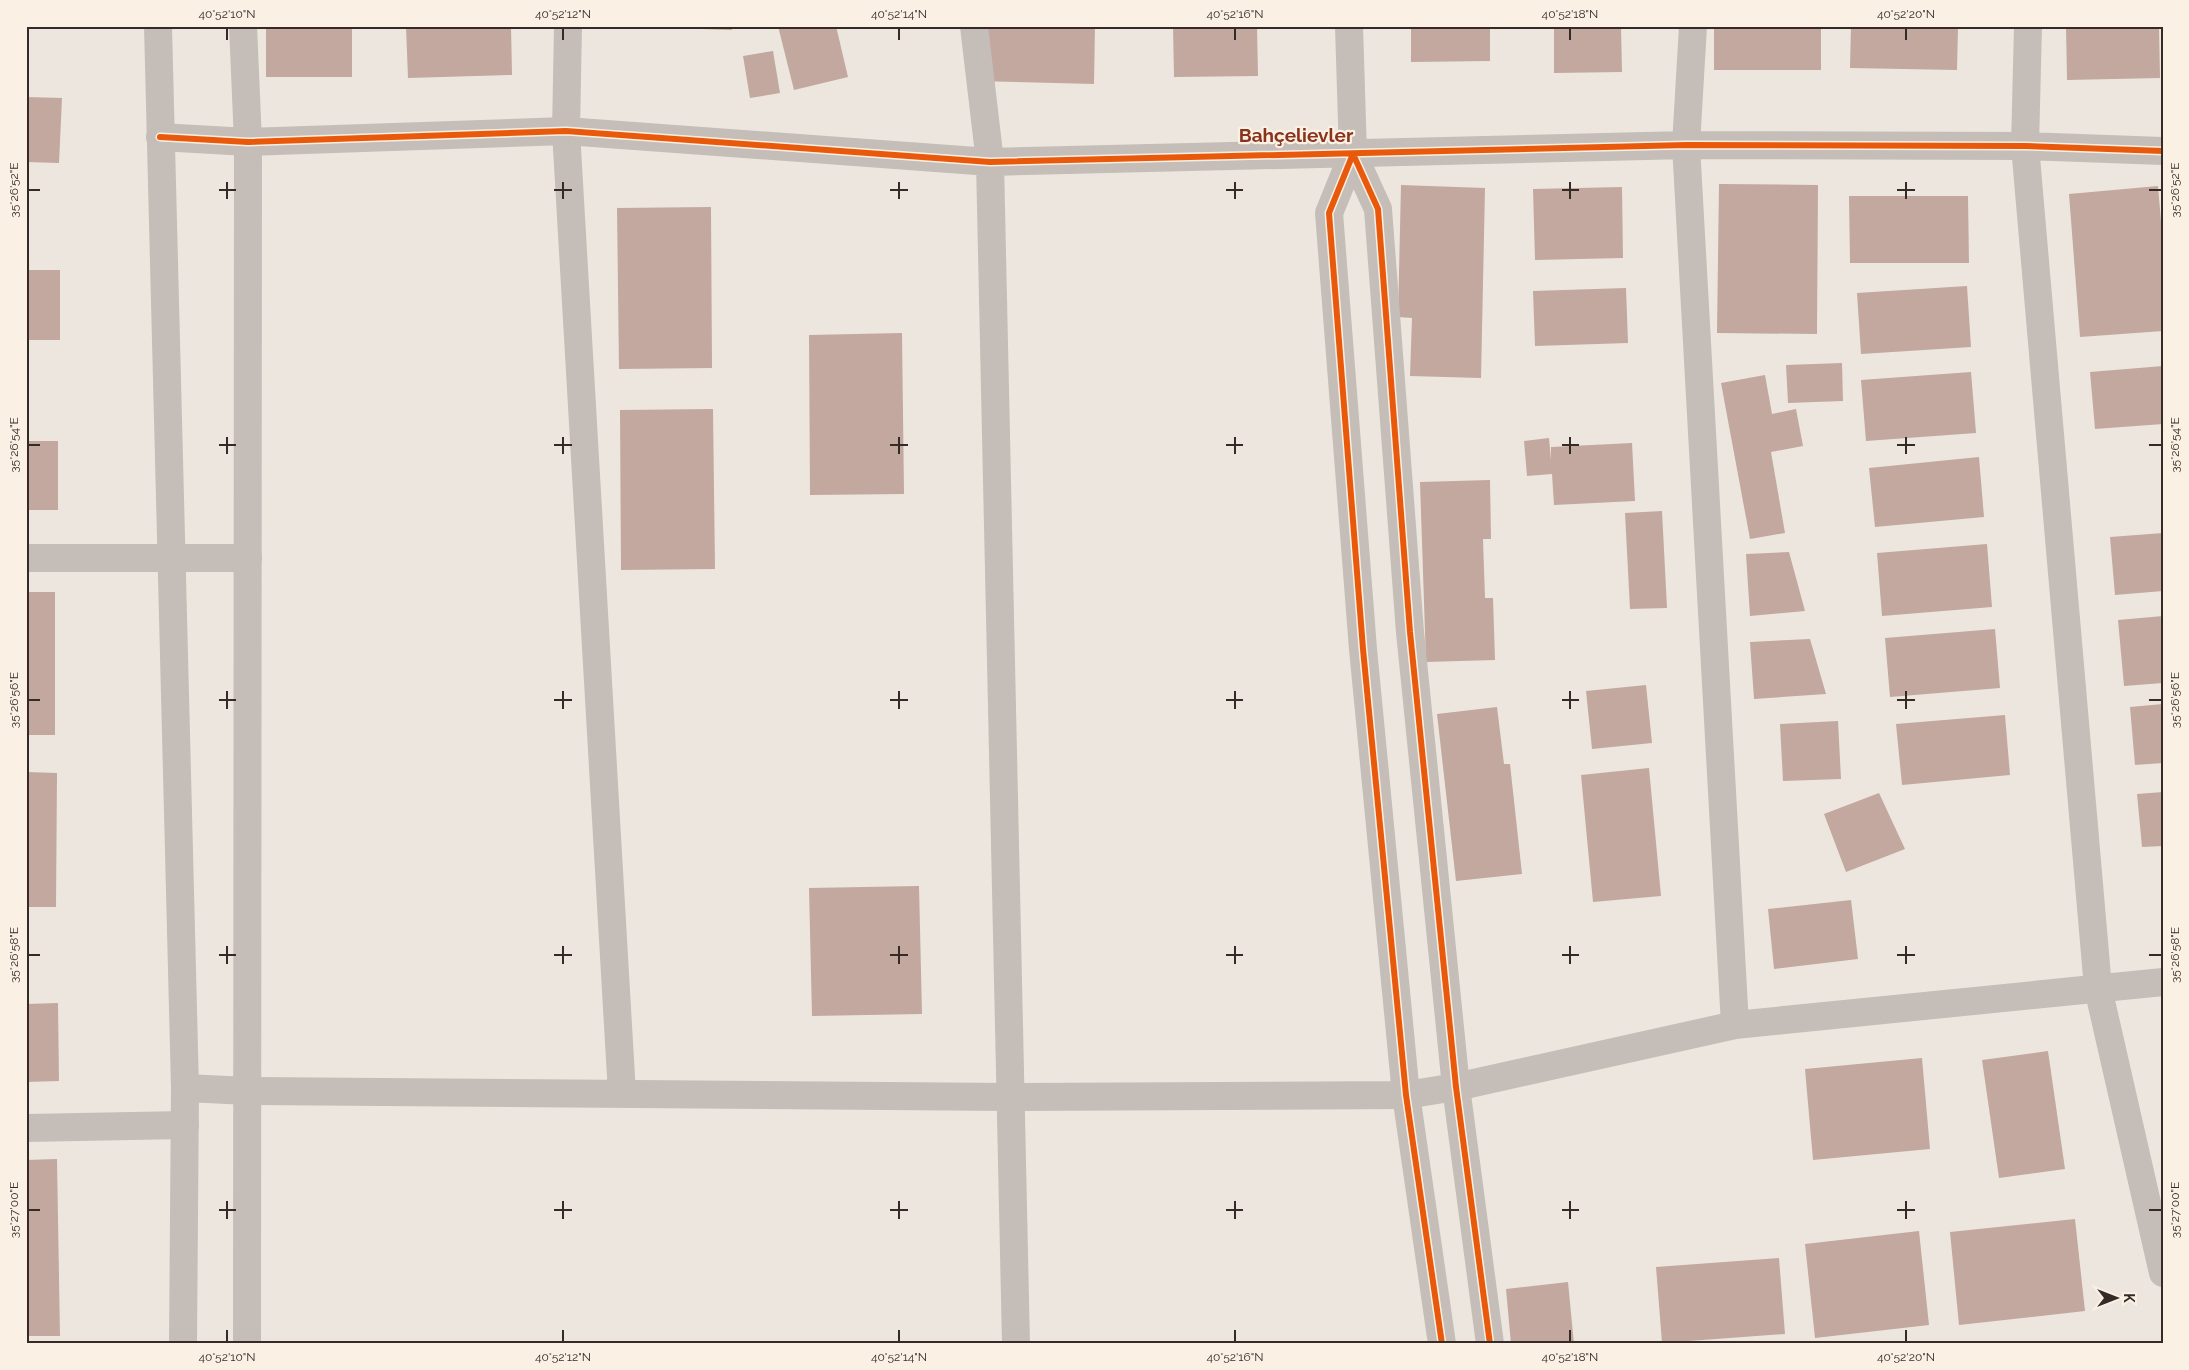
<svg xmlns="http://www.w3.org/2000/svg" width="2189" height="1370" font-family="Raleway,sans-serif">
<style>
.building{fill:#c2a89e}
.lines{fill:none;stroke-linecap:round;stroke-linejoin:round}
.minor{stroke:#c5bdb7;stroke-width:28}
.tertiary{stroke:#c5bdb7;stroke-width:28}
.cycleway-casing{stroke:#faf0e4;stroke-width:9}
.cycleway{stroke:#e8590c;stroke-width:6}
.ticks{fill:none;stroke:#362a26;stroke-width:2}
.labels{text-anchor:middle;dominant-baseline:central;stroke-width:4.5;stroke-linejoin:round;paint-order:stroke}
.district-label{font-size:19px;font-weight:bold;fill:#89331a;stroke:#faf0e4}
.neatline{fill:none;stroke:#362a26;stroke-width:2}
.ticks-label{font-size:12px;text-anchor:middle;fill:#362a26}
</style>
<rect width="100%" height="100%" fill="#ede6de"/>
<!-- building -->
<path class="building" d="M266,26h86v51h-86z
M406,26h105l1,49 -104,3z
M669,26h63v4l-63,-2z
M778,26h58l12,51 -54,13z
M976,26h119l-1,58 -119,-3z
M1173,26h84l1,50 -84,1z
M1411,26h79v35l-79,1z
M1554,26h67l1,46 -68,1z
M1714,26h107v44h-107z
M1851,26h107l-1,44 -107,-2z
M2066,26h93l1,52 -93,2z
M773,51l7,42 -30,5 -7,-42z
M26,97l36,1 -3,65 -33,-1z
M1719,184l99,1 -1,149 -100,-1z
M1401,185l84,3 -4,190 -71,-2 2,-58 -14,-1z
M2158,186l5,59v86l-83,6 -11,-143z
M1622,187l1,71 -88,2 -2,-71z
M1849,196h119l1,67h-119z
M711,207l1,161 -93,1 -2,-161z
M26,270h34v70h-34z
M1967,286l4,61 -110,7 -4,-61z
M1626,288l2,55 -93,3 -2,-55z
M902,333l2,161 -94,1 -1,-160z
M1842,363l1,38 -55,2 -2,-38z
M2163,366v58l-68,5 -5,-57z
M1971,372l5,61 -110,8 -5,-61z
M1765,375l7,39 24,-5 7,37 -32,6 14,81 -35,6 -29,-156z
M713,409l2,160 -94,1 -1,-160z
M1549,438l2,22v-13l81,-4 3,58 -81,4 -2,-31 -25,2 -3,-35z
M26,441h32v69h-32z
M1979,457l5,60 -109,10 -6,-59z
M1490,480l1,59h-8l2,59h8l2,62 -69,2 -6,-180z
M1662,511l5,97 -37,1 -5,-96z
M2163,533v58l-48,4 -5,-58z
M1987,544l5,63 -110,9 -5,-63z
M1789,552l16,59 -55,5 -4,-62z
M26,592h29v143h-29z
M2163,616v67l-39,3 -6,-66z
M1995,629l5,59 -110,9 -5,-59z
M1810,639l16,55 -72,5 -4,-57z
M1646,685l6,58 -60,6 -6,-58z
M2163,704v59l-28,2 -5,-58z
M1497,707l7,57h6l12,110 -66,7 -19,-167z
M2005,715l5,60 -108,10 -6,-61z
M1838,721l3,58 -58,2 -3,-57z
M1649,768l12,128 -68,6 -12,-127z
M26,772l31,1 -1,134h-30z
M2163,792v54l-21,1 -5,-53z
M1879,793l26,56 -59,23 -22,-58z
M919,886l3,128 -110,2 -3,-128z
M1851,900l7,59 -84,10 -6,-60z
M58,1003l1,78 -33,1v-78z
M2048,1051l17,118 -66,9 -17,-118z
M1922,1058l8,91 -117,11 -8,-91z
M57,1159l3,177h-34v-176z
M2075,1219l10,92 -126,14 -9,-93z
M1919,1231l10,94 -114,13 -10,-94z
M1779,1258l6,76 -123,9 -6,-76z
M1568,1282l6,62h-63l-5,-55z"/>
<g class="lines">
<!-- minor -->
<path class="minor" d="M568,26l-2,105 56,963
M974,26l16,136 26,1182
M1349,26l4,128
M1693,26l-7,119 49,880
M2028,26l-3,120 73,842 65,285
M160,137l88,5 318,-11 424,31 696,-17 339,1 138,5
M26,558h222
M185,1088l64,3 761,6 396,-2 50,-8 279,-62 428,-43
M26,1128l159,-3"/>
<!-- tertiary -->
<path class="tertiary" d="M158,26l27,1062 -2,256
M243,26l5,116 -1,1202
M1442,1344l-36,-249 -43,-446 -34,-436 24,-59 25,55 32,423 46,455 34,257"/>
<!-- cycleway casing -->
<g class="cycleway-casing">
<path id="cycleway" d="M160,137l88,5 318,-11 424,31 696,-17 339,1 138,5
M1442,1344l-36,-249 -43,-446 -34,-436 24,-59 25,55 32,423 46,455 34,257"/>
</g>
<!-- cycleway -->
<use href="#cycleway" class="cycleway"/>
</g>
<!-- ticks -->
<path class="ticks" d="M227,28v12M563,28v12M899,28v12M1235,28v12M1570,28v12M1906,28v12M227,182v17M563,182v17M899,182v17M1235,182v17M1570,182v17M1906,182v17M28,190h12M219,190h17M554,190h18M890,190h18M1226,190h17M1562,190h17M1897,190h18M2149,190h13M227,437v17M563,437v17M899,437v17M1235,437v17M1570,437v17M1906,437v17M28,445h12M219,445h17M554,445h18M890,445h18M1226,445h17M1562,445h17M1897,445h18M2149,445h13M227,691v18M563,691v18M899,691v18M1235,691v18M1570,691v18M1906,691v18M28,700h12M219,700h17M554,700h18M890,700h18M1226,700h17M1562,700h17M1897,700h18M2149,700h13M227,946v18M563,946v18M899,946v18M1235,946v18M1570,946v18M1906,946v18M28,955h12M219,955h17M554,955h18M890,955h18M1226,955h17M1562,955h17M1897,955h18M2149,955h13M227,1201v18M563,1201v18M899,1201v18M1235,1201v18M1570,1201v18M1906,1201v18M28,1210h12M219,1210h17M554,1210h18M890,1210h18M1226,1210h17M1562,1210h17M1897,1210h18M2149,1210h13M227,1330v12M563,1330v12M899,1330v12M1235,1330v12M1570,1330v12M1906,1330v12"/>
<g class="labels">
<!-- district labels -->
<g class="district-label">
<text x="1296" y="135">Bahçelievler</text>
</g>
</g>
<!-- border -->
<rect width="2189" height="1370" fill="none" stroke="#faf0e4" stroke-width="55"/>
<!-- north arrow -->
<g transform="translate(2116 1298) rotate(90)" stroke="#faf0e4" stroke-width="4" paint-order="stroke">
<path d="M0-4L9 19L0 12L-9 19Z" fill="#362a26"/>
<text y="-8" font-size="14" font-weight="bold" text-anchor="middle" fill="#362a26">K</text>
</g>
<rect x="28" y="28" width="2134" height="1314" class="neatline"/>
<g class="ticks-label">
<text x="227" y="18">40°52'10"N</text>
<text x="563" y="18">40°52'12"N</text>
<text x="899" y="18">40°52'14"N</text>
<text x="1235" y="18">40°52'16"N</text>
<text x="1570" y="18">40°52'18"N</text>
<text x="1906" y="18">40°52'20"N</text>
<text transform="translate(2175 190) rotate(-90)" y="4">35°26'52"E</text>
<text transform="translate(14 190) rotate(-90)" y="4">35°26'52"E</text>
<text transform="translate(2175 445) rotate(-90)" y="4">35°26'54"E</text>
<text transform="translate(14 445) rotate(-90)" y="4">35°26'54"E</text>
<text transform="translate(2175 700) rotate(-90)" y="4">35°26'56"E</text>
<text transform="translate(14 700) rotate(-90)" y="4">35°26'56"E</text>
<text transform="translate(2175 955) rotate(-90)" y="4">35°26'58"E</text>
<text transform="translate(14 955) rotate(-90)" y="4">35°26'58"E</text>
<text transform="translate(14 1210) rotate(-90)" y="4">35°27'00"E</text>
<text transform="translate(2175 1210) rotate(-90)" y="4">35°27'00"E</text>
<text x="227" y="1361">40°52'10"N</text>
<text x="563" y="1361">40°52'12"N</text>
<text x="899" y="1361">40°52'14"N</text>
<text x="1235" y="1361">40°52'16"N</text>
<text x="1570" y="1361">40°52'18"N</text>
<text x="1906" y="1361">40°52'20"N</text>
</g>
</svg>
